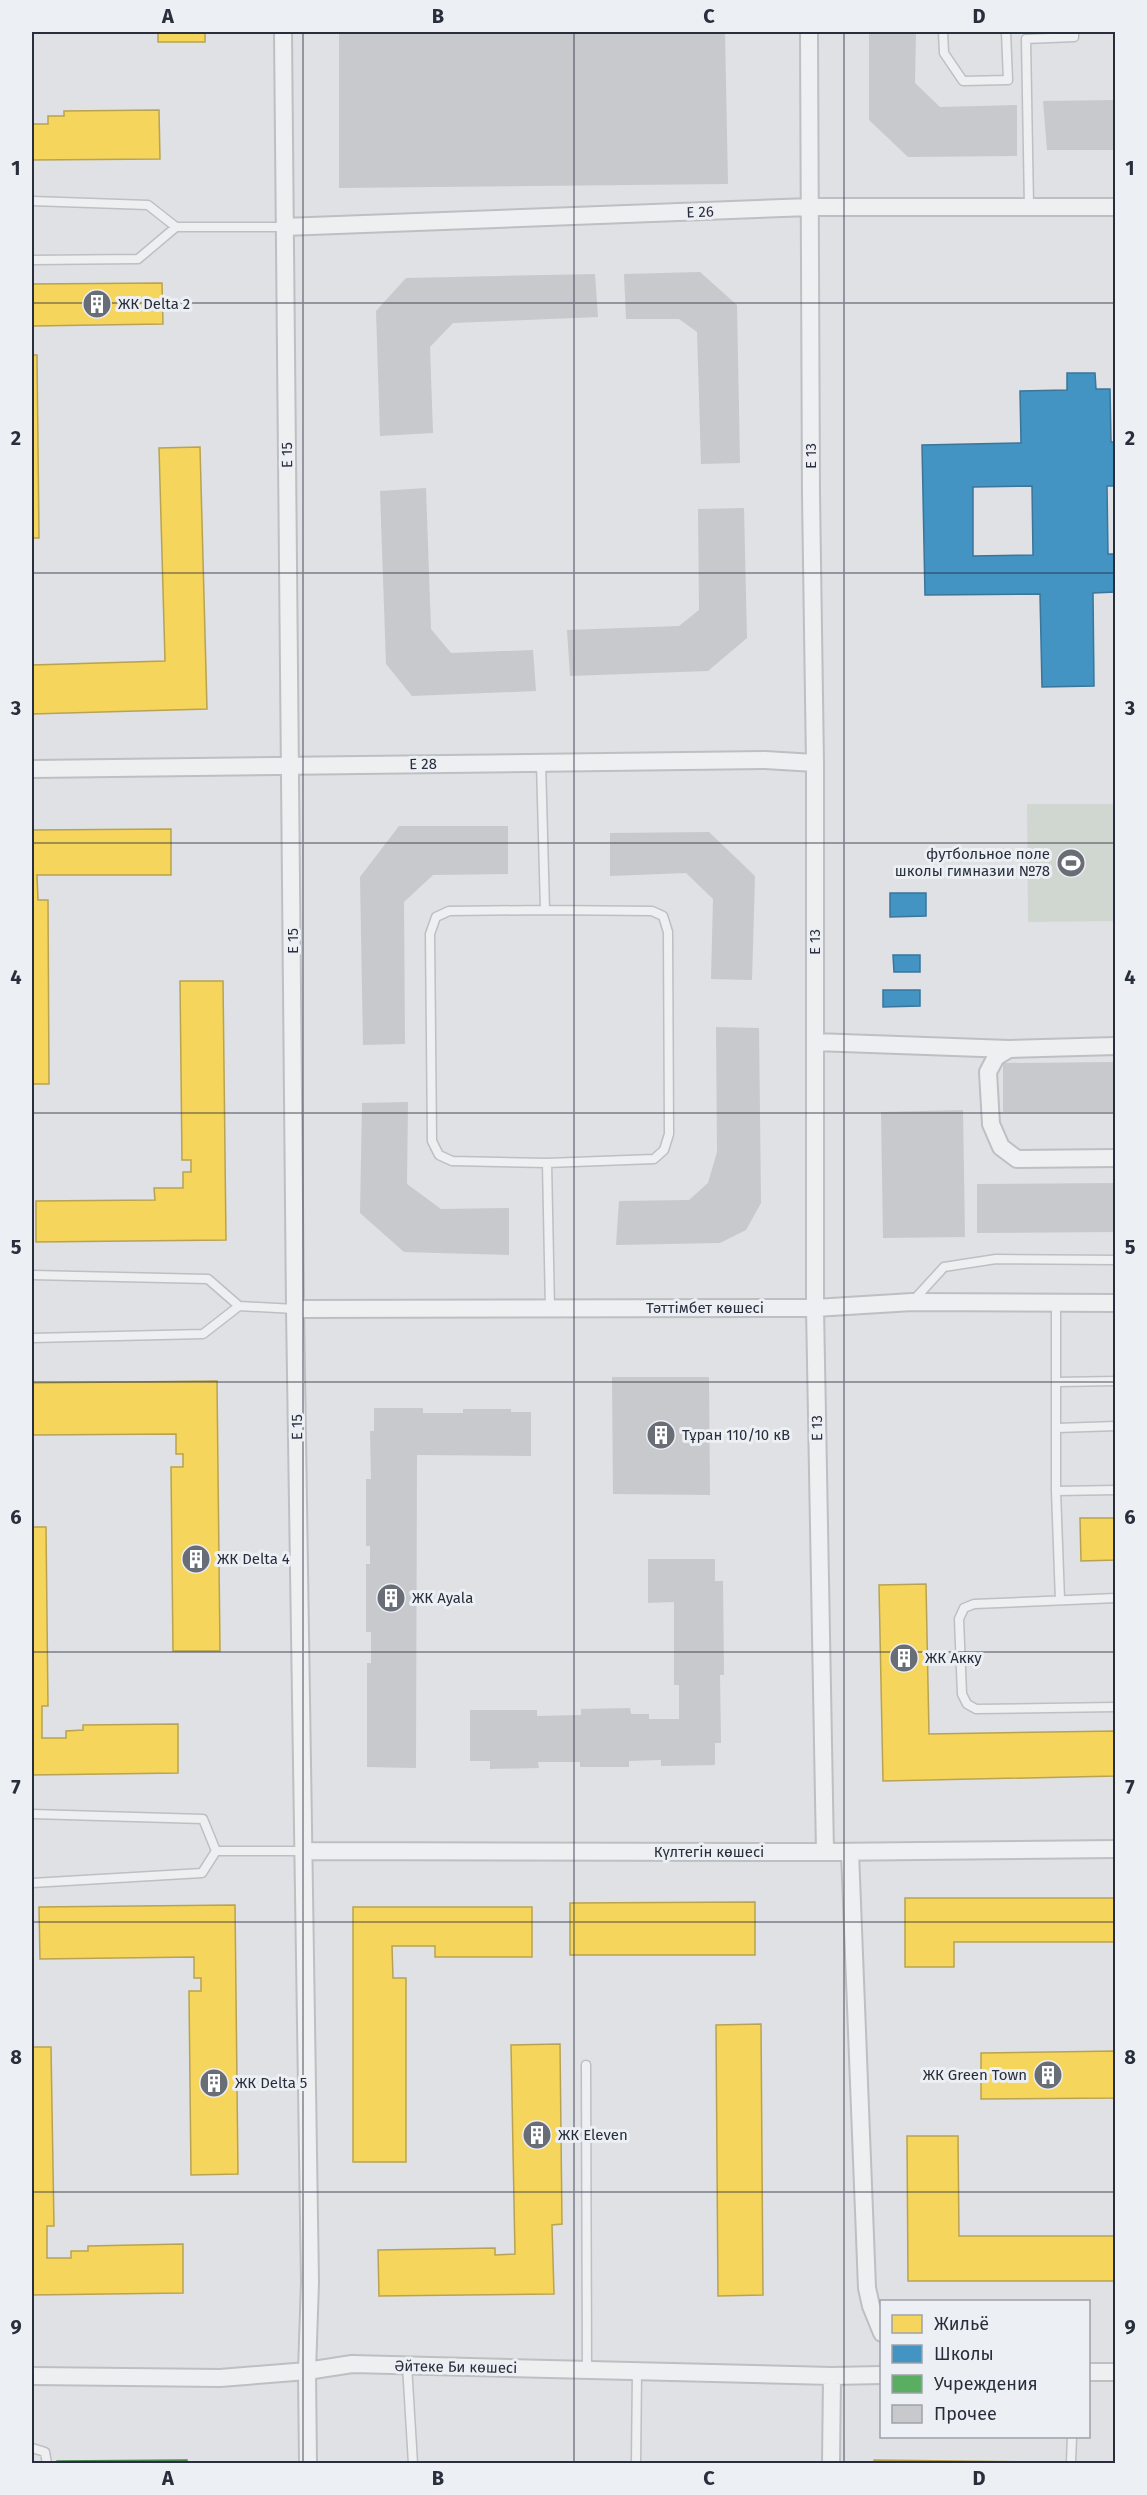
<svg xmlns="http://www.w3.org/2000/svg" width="1147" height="2495" font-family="'Fira Sans',sans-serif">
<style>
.green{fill:#d0d7d0}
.homes{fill:#f6d55c;stroke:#b8a352;stroke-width:1.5}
.schools{fill:#4393c3;stroke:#3b759a;stroke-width:1.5;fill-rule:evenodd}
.public{fill:#5aae61;stroke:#4b8856;stroke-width:1.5}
.building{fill:#c7c9cc}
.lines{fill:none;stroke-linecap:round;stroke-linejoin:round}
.service-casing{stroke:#bdbfc2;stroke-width:11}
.minor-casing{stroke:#bdbfc2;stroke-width:20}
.service{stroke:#eeeff1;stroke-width:8}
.minor{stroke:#eeeff1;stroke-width:16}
.grid{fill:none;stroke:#282e3b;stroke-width:1.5;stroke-opacity:0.55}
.labels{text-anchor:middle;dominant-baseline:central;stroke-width:6;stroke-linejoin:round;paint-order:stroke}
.street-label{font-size:15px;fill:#282e3b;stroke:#eceff3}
.poi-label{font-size:15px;fill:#282e3b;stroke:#eceff3;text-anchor:start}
.neatline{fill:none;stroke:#282e3b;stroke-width:2}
.grid-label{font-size:20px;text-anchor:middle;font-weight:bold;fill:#282e3b}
</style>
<rect width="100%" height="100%" fill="#dfe1e4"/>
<!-- green -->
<path class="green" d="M1115,804v117l-87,1 -1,-118z"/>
<!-- homes -->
<path class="homes" d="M158,32h47v10h-47z
M159,110l1,49 -128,1v-36h16v-8h16v-5z
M162,283l1,41 -131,2v-42z
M32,355h5l2,183h-7z
M200,447l7,262 -175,5v-49l133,-4 -6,-213z
M171,829v46h-134l1,25h10l1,184h-17v-254z
M180,981h43l3,259 -190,2v-41l119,-1 -1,-12h29v-16h8v-12h-9z
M217,1381l3,270h-47l-2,-184h12v-13h-7v-20l-144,1v-52z
M1080,1518h36v42l-35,1z
M32,1527h14l2,179h-6v32h24v-7l17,-1v-5l95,-1v49l-146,2z
M926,1584l3,150 187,-3v45l-233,5 -4,-196z
M905,1898h211v44h-162v25h-49z
M755,1902v53h-185v-52z
M235,1905l3,269 -47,1 -2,-184h12v-13h-7v-21l-154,2 -1,-52z
M353,1907h179v50h-97v-11h-43l1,32h13v184h-53z
M761,2024l2,271 -45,1 -2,-271z
M560,2044l2,180 -10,1 2,69 -175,2 -1,-46 117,-2v7l20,-1 -4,-209z
M32,2047h19l3,179h-7v32h24v-7h17v-5l95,-2v49l-151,2z
M1116,2051v47l-135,1v-46z
M907,2136h51l1,100h157v45h-208z
M874,2460l242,3v1h-242z"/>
<!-- schools -->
<path class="schools" d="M1067,373h28l1,16h14l1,53h5v44h-9l1,68h8v38l-23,1 1,93 -52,1 -2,-93 -115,1 -3,-150 99,-2 -1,-52 47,-1zM1032,486l1,69 -60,1v-69z
M890,893h36v23l-36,1z
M893,955h27v17h-26z
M883,990h37v16l-37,1z"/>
<!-- public -->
<path class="public" d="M187,2460v4h-130v-3z"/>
<!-- building -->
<path class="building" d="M339,32h386l3,152 -389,4z
M869,32h47l-1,51 25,24 77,-2v51l-109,1 -39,-37z
M1116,100v50h-69l-4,-49z
M700,272l37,33 3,158 -39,1 -4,-132 -18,-13h-53l-2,-45z
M595,274l3,43 -145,6 -23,24 3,86 -53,3 -4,-125 30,-33z
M426,488l5,141 20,24 82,-3 3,41 -124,5 -26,-32 -6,-173z
M744,508l3,130 -39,33 -138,5 -3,-46 112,-4 20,-16 -1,-101z
M399,826h109v48l-75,1 -29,27 1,142 -42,1 -3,-168z
M709,832l46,44 -3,104 -41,-1 2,-80 -27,-26 -76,3v-43z
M716,1027l43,1 2,175 -15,27 -26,13 -104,2 3,-44 70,-1 19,-17 9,-31z
M1116,1062v50h-113v-49z
M408,1102l-1,82 34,25 68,-1v47l-105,-3 -44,-39 2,-110z
M963,1110l2,127 -82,1 -2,-126z
M1116,1183v49l-139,1v-49z
M612,1377h97l1,118 -97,-1z
M374,1408h49v5h40v-4h48v3h20v44l-114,-1 -1,313 -49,-1v-104h4v-31h-5v-68h4v-18h-4v-67h5l-1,-48h4z
M648,1559h67v22h8l1,94h-4l1,68h-6v22l-54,1v-6l-32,1v6h-49v-5h-42l1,6 -49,1v-8h-20v-51h67v6l44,-1v-6l49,-1 1,6h18v5h30v-34h-5v-83l-26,1z"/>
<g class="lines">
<!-- service casing -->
<g class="service-casing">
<path id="service" d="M943,32l1,21 19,28 45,-1 -2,-48
M32,201l116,4 28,22h108
M1029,207l-3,-168 48,-2v-5
M32,260l106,-1 38,-32
M541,762l4,148
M545,910l107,1 11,5 5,16 1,202 -5,16 -10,9 -107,4 -95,-2 -13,-6 -7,-14 -2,-207 6,-17 13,-6z
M547,1163l3,146
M32,1275l176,4 31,27 56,3
M912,1302l32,-35 52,-8 120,1
M1056,1304v187l4,109
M32,1338l171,-4 36,-28
M1057,1382l59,-1
M1057,1428l59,-2
M1056,1491l60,-1
M1116,1598l-142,6 -10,4 -5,11 3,75 5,10 9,5 140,-2
M32,1814l171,5 13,32
M216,1851h87
M32,1883l170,-10 14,-22
M586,2065l1,305
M407,2365l6,99
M32,2448l13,4 2,12
M1071,2462l1,-26
M636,2464l1,-93"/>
</g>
<!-- minor casing -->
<g class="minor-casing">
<path id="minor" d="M283,32l12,1277 15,973 -3,89 1,93
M809,32l2,463 4,268v545l10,544
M284,227l526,-20h306
M32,769l733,-9 50,3
M815,1042l194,7
M1116,1046l-107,3 -13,8 -8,15 3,52 10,23 16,12 99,-1
M295,1309l520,-1 97,-6 204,1
M303,1851l522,1 291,-3
M850,1852l17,436 4,18 11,27
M1088,2372h28
M32,2376l188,2 87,-7 45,-7 480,12 50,-1
M831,2464l1,-88"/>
</g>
<!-- service -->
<use href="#service" class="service"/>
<!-- minor -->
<use href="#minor" class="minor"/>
</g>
<!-- grid -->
<path class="grid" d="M303,32v2432M574,32v2432M844,32v2432M32,303h1084M32,573h1084M32,843h1084M32,1113h1084M32,1382h1084M32,1652h1084M32,1922h1084M32,2192h1084"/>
<!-- icons -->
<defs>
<g id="building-disc" transform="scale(1.5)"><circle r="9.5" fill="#686d76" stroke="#eceff3"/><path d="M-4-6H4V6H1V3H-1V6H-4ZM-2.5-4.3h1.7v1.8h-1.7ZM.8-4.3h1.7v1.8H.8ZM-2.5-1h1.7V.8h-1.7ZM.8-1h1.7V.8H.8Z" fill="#fff"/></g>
<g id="stadium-disc" transform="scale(1.5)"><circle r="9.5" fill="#686d76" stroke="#eceff3"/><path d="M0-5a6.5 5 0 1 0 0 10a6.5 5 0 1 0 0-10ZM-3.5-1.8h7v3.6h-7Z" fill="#fff"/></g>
</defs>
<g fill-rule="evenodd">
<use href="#building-disc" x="97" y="304"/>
<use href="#stadium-disc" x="1071" y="863"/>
<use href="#building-disc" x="661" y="1435"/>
<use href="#building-disc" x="196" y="1559"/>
<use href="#building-disc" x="391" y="1598"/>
<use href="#building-disc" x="904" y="1658"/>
<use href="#building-disc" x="1048" y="2075"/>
<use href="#building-disc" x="214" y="2083"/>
<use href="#building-disc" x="537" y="2135"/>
</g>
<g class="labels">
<!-- street labels -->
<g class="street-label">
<text transform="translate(700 212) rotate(-2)">E 26</text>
<text transform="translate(287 455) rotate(-91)">E 15</text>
<text transform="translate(811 456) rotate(-90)">E 13</text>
<text transform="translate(423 764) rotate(-1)">E 28</text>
<text transform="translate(293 941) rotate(-90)">E 15</text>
<text transform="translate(815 942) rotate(-90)">E 13</text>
<text x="705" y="1308">Тәттімбет көшесі</text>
<text transform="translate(297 1427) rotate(-91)">E 15</text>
<text transform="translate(817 1428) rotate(-91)">E 13</text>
<text x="709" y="1852">Күлтегін көшесі</text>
<text transform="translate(456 2367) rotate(1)">Әйтеке Би көшесі</text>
</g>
<!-- poi labels -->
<g class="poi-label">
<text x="118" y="304">ЖК Delta 2</text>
<text x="1050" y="854" text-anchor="end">футбольное поле<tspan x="1050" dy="17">школы гимназии №78</tspan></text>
<text x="682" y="1435">Тұран 110/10 кВ</text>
<text x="217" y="1559">ЖК Delta 4</text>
<text x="412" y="1598">ЖК Ayala</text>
<text x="925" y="1658">ЖК Акку</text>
<text x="1027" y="2075" text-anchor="end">ЖК Green Town</text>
<text x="235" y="2083">ЖК Delta 5</text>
<text x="558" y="2135">ЖК Eleven</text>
</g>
</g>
<!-- border -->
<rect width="1147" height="2495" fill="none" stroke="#eceff3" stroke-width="66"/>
<!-- legend -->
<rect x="880" y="2300" width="210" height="138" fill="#eceff3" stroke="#9ea2a9" stroke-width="1.5"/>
<rect x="892" y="2315" width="30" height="18" fill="#f6d55c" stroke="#9ea2a9" stroke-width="1.5"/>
<text x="934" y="2330" font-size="18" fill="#282e3b">Жильё</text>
<rect x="892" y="2345" width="30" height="18" fill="#4393c3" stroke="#9ea2a9" stroke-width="1.5"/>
<text x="934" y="2360" font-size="18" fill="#282e3b">Школы</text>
<rect x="892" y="2375" width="30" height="18" fill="#5aae61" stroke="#9ea2a9" stroke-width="1.5"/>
<text x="934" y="2390" font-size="18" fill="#282e3b">Учреждения</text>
<rect x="892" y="2405" width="30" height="18" fill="#c7c9cc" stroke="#9ea2a9" stroke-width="1.5"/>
<text x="934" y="2420" font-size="18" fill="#282e3b">Прочее</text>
<rect x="33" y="33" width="1081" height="2429" class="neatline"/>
<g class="grid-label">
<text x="168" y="23">A</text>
<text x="438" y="23">B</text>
<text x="709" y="23">C</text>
<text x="979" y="23">D</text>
<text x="16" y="175">1</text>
<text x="1130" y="175">1</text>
<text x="16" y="445">2</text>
<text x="1130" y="445">2</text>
<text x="16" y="715">3</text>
<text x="1130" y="715">3</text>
<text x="16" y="984">4</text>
<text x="1130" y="984">4</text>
<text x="16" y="1254">5</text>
<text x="1130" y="1254">5</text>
<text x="16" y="1524">6</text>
<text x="1130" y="1524">6</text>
<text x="16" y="1794">7</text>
<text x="1130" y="1794">7</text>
<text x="16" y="2064">8</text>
<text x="1130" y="2064">8</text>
<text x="16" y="2334">9</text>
<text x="1130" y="2334">9</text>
<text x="168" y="2485">A</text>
<text x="438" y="2485">B</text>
<text x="709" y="2485">C</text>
<text x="979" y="2485">D</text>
</g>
</svg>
